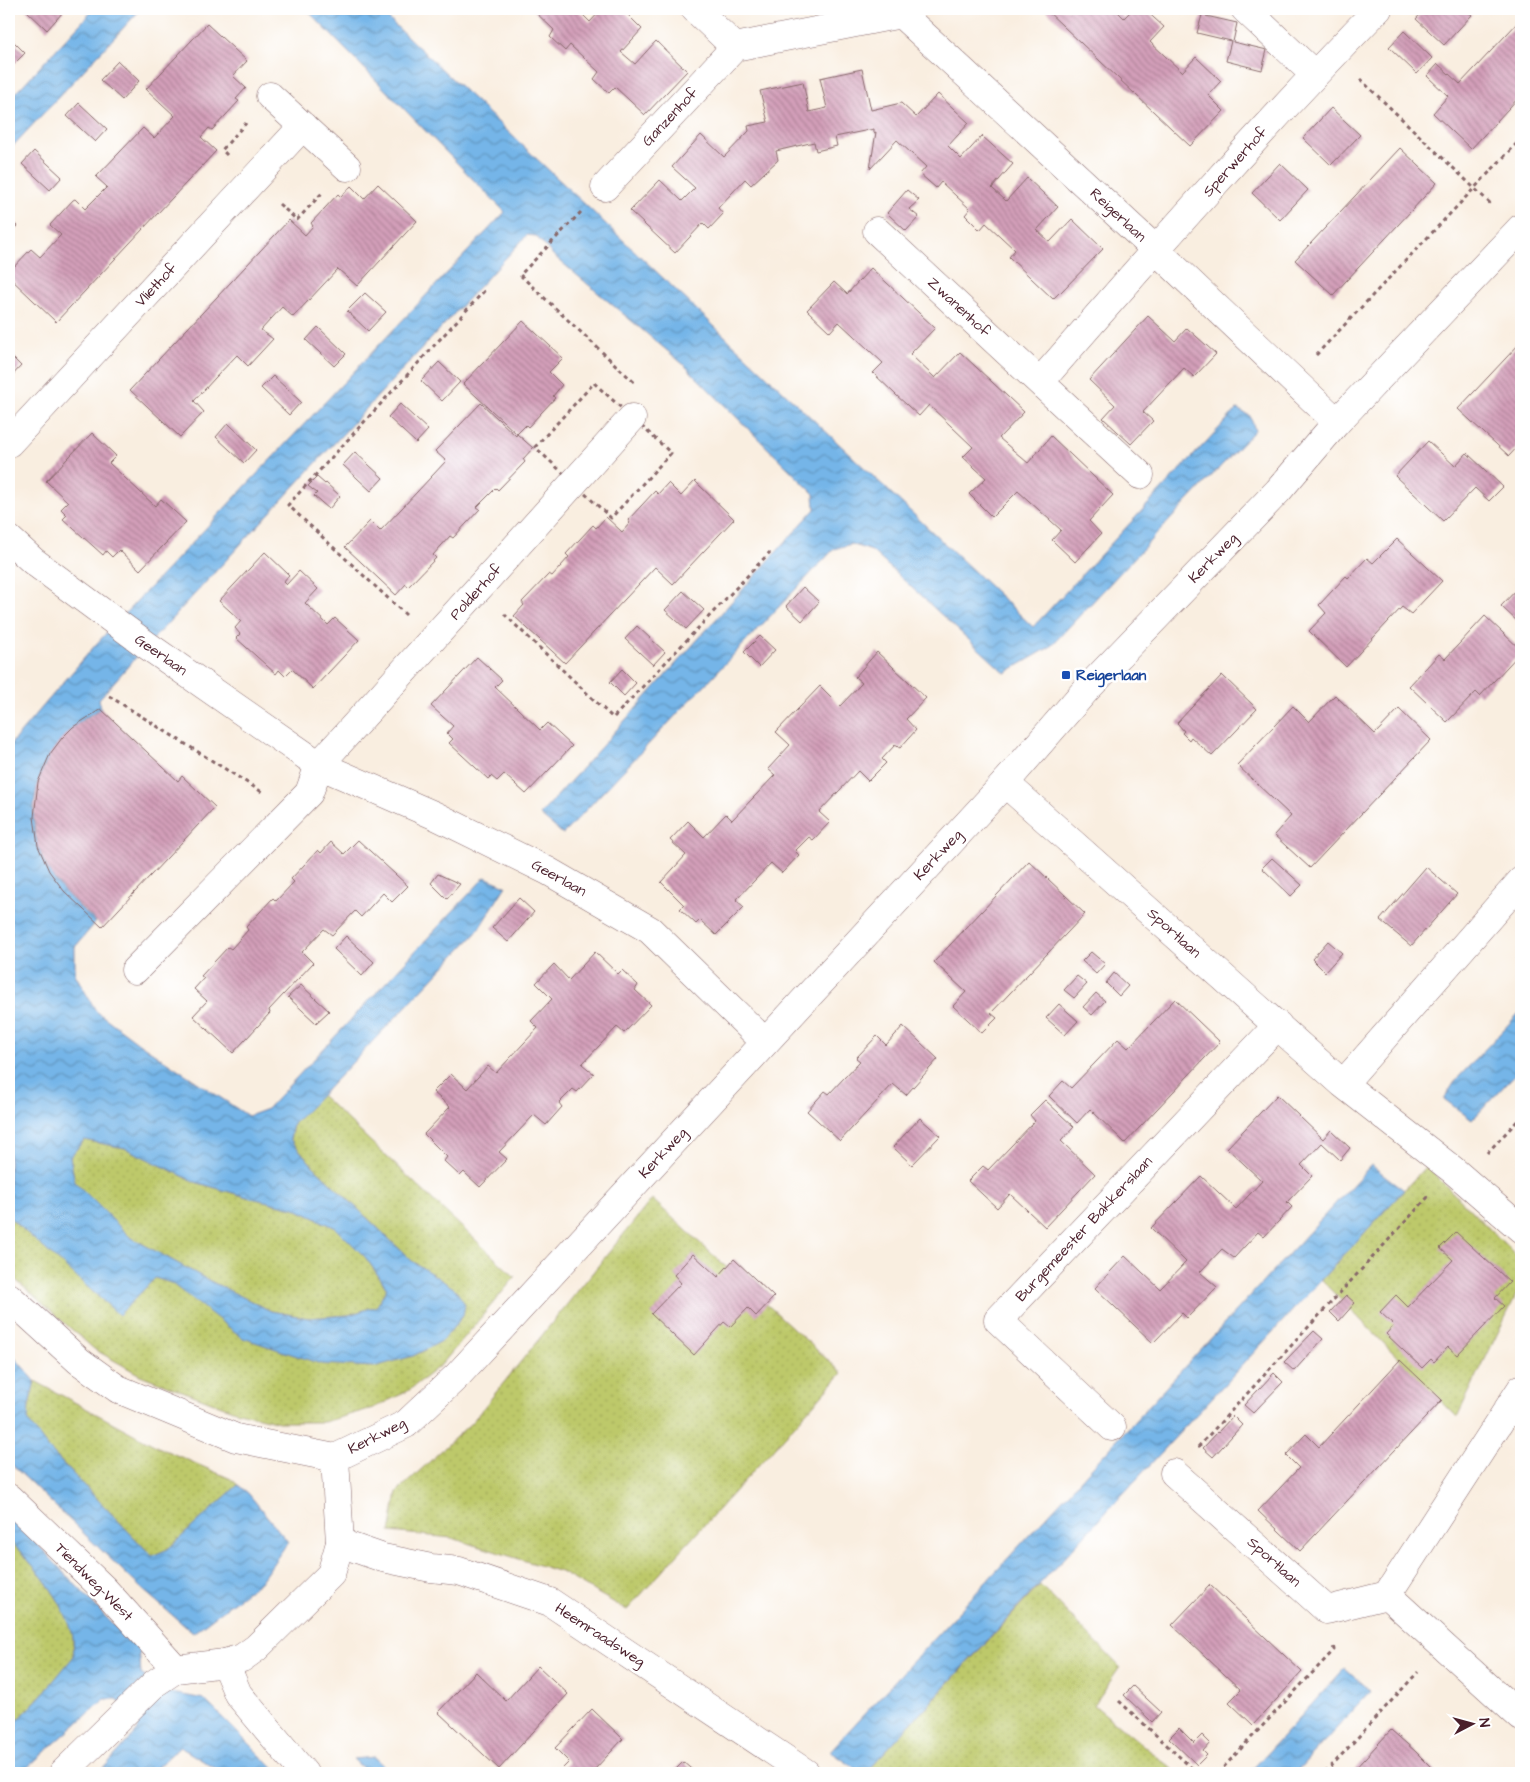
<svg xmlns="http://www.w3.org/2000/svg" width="1530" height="1782" font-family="'Architects Daughter',sans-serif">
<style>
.grass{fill:url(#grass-dots);stroke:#84744a}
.water{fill:url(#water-waves);stroke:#5f6a8a;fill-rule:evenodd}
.building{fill:url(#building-back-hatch)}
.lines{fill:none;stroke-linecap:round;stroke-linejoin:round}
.minor-casing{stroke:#87676a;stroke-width:29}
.tertiary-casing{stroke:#87676a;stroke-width:29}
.path{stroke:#87676a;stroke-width:3;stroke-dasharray:4 4;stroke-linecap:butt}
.minor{stroke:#fff;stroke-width:28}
.tertiary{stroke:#fff;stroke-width:28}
.transit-dot{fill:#1a4fb4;stroke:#fff;stroke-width:2}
.labels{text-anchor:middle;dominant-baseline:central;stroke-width:5;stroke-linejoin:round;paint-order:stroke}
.street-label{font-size:15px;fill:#4a1f2b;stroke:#fff}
.transit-label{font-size:15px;font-weight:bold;fill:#164399;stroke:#fff;text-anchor:start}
</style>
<defs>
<pattern id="grass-dots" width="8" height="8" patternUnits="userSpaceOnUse" patternTransform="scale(1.25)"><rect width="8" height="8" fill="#bdc96a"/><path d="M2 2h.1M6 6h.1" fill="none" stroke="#a4ac5c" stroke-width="1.8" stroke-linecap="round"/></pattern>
<pattern id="water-waves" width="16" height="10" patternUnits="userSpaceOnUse" patternTransform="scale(1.25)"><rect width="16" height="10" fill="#74b5e8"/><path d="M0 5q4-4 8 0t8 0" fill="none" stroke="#6193bc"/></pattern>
<pattern id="building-back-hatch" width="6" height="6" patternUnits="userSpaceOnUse" patternTransform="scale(1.25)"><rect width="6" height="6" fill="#d39fb9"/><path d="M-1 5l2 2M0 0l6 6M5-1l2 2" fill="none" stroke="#ad8197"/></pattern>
</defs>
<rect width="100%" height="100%" fill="#fff"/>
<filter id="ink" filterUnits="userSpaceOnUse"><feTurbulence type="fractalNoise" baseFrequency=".02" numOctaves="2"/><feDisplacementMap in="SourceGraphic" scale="10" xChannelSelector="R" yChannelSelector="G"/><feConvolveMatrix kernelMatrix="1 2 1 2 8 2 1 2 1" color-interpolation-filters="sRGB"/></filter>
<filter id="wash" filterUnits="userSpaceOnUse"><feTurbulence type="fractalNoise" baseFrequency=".0096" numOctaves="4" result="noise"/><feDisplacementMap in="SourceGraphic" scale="20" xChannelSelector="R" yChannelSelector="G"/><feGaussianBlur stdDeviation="1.12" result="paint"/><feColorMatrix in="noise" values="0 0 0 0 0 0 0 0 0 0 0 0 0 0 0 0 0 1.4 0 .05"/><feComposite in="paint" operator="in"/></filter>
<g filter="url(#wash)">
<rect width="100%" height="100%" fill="#f9eee0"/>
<!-- grass -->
<path class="grass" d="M321,1095l194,182 -73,87 -34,27 -35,17 -49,14h-45l-44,-11 -95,-36 -46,-26 -85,-75v-57l110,97 36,-36 258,78 29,-15 21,-25 -8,-27 -43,-28 -99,-95 -23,-27 3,-15 19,-19z
M84,1140l41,8 70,34 52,15 47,11 42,20 30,30 21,30 -9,18 -29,9 -41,3 -37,-7 -63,-31 -78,-43 -55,-55 -5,-25z
M1426,1166l95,94v25l-64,132 -136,-137z
M652,1199l190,174 -215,237 -66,-38 -109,-34 -62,-6 7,-40 75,-70z
M35,1381l123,66 73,32 7,6 -70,64 -16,7 -104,-108 -21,-27 2,-16z
M9,1540c25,25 51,55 63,89 2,8 1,19 2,28l-28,33 -37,40z
M1040,1585l80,82 -26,38 83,68h-312z"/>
<!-- water -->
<path class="water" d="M94,9h47l-132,141v-50z
M306,9h72l655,618 204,-218 13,7 5,14 -205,217 -45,26 -133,-122 -21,-7 -17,5 -271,285 -23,-19 275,-306 -1,-15 -131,-130 -130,-109 -17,-19 -9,-1 -397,429 -31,35 2,10c-61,30 -86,103 -52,162 12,20 30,35 47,51l-21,25v27l21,37 44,33 108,72 19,-7 218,-232 21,9 -30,47 -164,172 -19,19 -3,15 23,27 99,95 43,28 10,15 -2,12 -21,25 -29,15 -39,11 -53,-3 -78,-26 -72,-55 -16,-5 -36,37 -110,-98v-471l89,-104 407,-430zM84,1140l41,8 70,34 52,15 47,11 42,20 30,30 21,30 -10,18 -28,9 -41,3 -37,-7 -63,-31 -78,-43 -55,-55 -5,-25z
M1521,1011v57l-49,52 -28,-21 12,-19z
M1371,1165l33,25 -539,583h-3l-32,-22z
M9,1351l26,30 -6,24 -1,16 20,27 104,108 16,-7 70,-64 10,8 40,49 -28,40 -67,51 -51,-44 -133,-127z
M9,1514l111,118 19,15 2,27 26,18 37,7 74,74h-55l-43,-26 -30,26h-51l39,-43 1,-10 -23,-21h-11l-84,74h-12v-43l37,-40 28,-34c-1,-8 0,-19 -3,-27 -11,-34 -37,-64 -62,-89z
M1345,1668l26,23 -76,82h-46z
M374,1757l17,16h-23l-15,-14z"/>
<g id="blocks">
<!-- building -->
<path class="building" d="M27,9h35l2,2 -17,19 -21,-20z
M532,9h45l13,13 12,-13h20l20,20 -21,23 14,12 21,-23 31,30 -42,44 -30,-28 -6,6 -15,-14 5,-7 -29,-27 -5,6 -15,-14 4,-7z
M1045,9h70l9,9 9,-9h11l20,18 -14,15 15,14 17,16 14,-15 25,24 -13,14 16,16 -34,35z
M1180,9h27l-1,7 31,7 -4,19 34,8 -5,20 -36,-9 5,-20 -34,-8 5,-18z
M1425,9h40l7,6 -28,30 -28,-26z
M1521,19v76l-50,54 -38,-36 15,-17 -21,-20 11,-12 22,20z
M207,24l40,37 -14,15 13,12 -10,11 3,2 -27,29 -3,-2 -8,9 15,14 -160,171 -47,-45v-5l22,-23 9,8 21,-22 -11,-10 23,-25 2,-1 10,10 22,-22 -11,-10 47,-49 11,10 21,-22 -29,-27z
M1404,31l28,27 -15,16 -28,-27z
M9,37l16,16 -12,12 -4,-4z
M118,61l21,20 -17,19 -22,-20z
M862,69l9,41 30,-7 15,14 22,-23 31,29 -21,23 13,13 21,-23 31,28 -21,24 14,13 21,-23 31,29 -21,23 13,12 22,-23 31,30 -43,44v-1l-7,7 -44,-42 6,-7 -29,-27 -6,7 -15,-15 5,-6 -29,-27 -5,6 -16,-14 6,-7 -29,-27 -27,29 6,-37 -2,1v-4l-39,8 2,9 -21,5 -2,-9 -38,9 2,9 -27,25 -6,-6 -27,29 5,6 -14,15 -6,-6 -28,30 -45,-42 30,-31 22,21 13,-13 -23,-21 29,-32 23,22 25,-26 -1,-5 20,-4 -8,-31 43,-9 6,30 18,-4 -7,-30z
M79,103l28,26 -12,13 -28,-26z
M1331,108l29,27 -29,30 -28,-27z
M1400,148l37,35 -104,112 -38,-35z
M34,151l28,26 -12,13 -28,-26z
M1280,163l28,27 -28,30 -28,-27z
M378,184l39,37 -60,65 -19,-17 -45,48 -11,-10 -21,23 12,9 -25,27 -11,-11 -22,23 -21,23 10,11 -24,25 -50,-47 159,-170 16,15 8,-9 -2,-3 27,-29 3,3 10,-11 13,13z
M907,190l12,10 -10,9 10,8 -13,14 -19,-18z
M9,218l8,8 -8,8z
M871,268l64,60 -25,26 25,24 25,-26 64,60 -25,26 29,25 23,-27 62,59 -24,26 12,13 -26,28 -23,-22 9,-10 -43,-39 -26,26 -23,-23 17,-16 -23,-21 10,-10 -44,-42 -10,11 -23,-21 -23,-22 10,-10 -44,-41 -9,10 -23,-22 27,-28 13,12z
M365,293l21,19 -18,19 -21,-20z
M1148,316l27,25 12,-13 29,26 -22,23 -10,-9 -41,44 10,9 -22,23 -28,-26 12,-13 -26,-25z
M523,321l40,37 -14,14 13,13 -9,11 2,2 -27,29 -2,-2 -9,9 16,14 -10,11 2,3 -27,28 -2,-2 -19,19 3,2 -27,29 -3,-2 -17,19 3,3 -28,29 -2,-3 -10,11 -51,-48 25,-26 10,10 22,-23 44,-47 -11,-10 46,-48 35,33 1,-2 -54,-50z
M318,327l28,27 -12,12 -28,-26z
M1521,342v101l-12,13 -51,-47z
M9,354l12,12 -12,13z
M439,362l21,20 -18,19 -21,-20z
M273,376l28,26 -12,13 -28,-27z
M400,404l28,26 -12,13 -28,-26z
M228,423l28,27 -12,13 -28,-26z
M92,433l24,23 -7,7 46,43 6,-7 25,23 -46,48 -21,-20 -7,7 -6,-6 -3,4 -40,-36 4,-4 -6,-6 7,-7 -22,-21z
M1428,441l27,25 12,-13 36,34 -14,14 -14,-13 -32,33 -48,-45z
M355,452l28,26 -12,13 -28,-26z
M317,477l8,7 1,-1 14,13 -11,13 -15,-13 3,-3 -9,-7z
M695,481l39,38 -61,65 -18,-17 -90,96 -51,-47 10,-11 -2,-3 27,-28 3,2 17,-19 -3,-3 27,-29 3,3 10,-11 16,15 8,-9 -2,-3 27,-29 3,3 10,-11 13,13z
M1397,539l45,42 -31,33 -9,-7 -56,60 -37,-36 17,-18 -7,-8 27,-29 2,2 19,-20 6,5z
M265,552l24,23 -6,7 3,3 13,-14 19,18 -13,14 23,22 7,-7 24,22 -46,49 -21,-20 -7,7 -6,-6 -3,4 -40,-36 4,-4 -5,-6 6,-7 -22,-20z
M1521,585v40l-20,-19z
M803,587l16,15 -17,19 -16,-15z
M683,591l21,19 -18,19 -21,-19z
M1485,616l36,34v2l-41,44 -4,-4 -29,30 -38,-36 30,-32 6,5z
M637,626l28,26 -12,13 -28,-26z
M760,636l15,14 -16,17 -15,-15z
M877,652l49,46 -20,21 10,11 -16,18 -5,-3 -13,14 4,4 -18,18 -10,-10 -39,41 11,10 -17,18 -4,-3 -14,14 4,4 -17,18 -11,-10 -35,37 8,7 -28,28 -16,-15 -4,4 -16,-15 4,-4 -23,-23 25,-27 -16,-15 18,-19 16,16 22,-23 6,6 43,-45 -7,-6 22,-24 -14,-13 44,-46 20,20 22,-23 -7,-6z
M477,657l25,23 -7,7 45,43 7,-7 25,23 -46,48 -22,-20 -7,7 -6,-5 -3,3 -39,-36 4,-4 -6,-6 6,-7 -22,-20z
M622,669l14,14 -12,13 -14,-14z
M1222,675l35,34 -45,47 -21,-19 -2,3 -7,-7 2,-2 -7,-8z
M1335,695l40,39 24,-25 32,31 -121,128 -36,-33 17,-19 -54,-51 56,-59 16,16z
M101,709l77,72 4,-5 33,31 -113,120 -38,-36 -15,-20 -11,-25 -4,-29 4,-35 12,-28 12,-16 11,-11z
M358,840l50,46 -16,16 -9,-9 -22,24 -6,-6 -23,24 -8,-6 -22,23 11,11 -44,47 1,3 -37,40 -40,-37 14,-15 -13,-12 10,-11 -3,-2 27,-29 3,2 9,-10 8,-9 -2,-3 27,-29 3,3 18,-19 -3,-3 27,-29 3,3 10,-11 13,12z
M1272,858l30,27 -11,11 -29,-28z
M1029,861l56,53 -94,99 6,5 -15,15 -29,-27 13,-14 -32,-30z
M1426,867l31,27 -46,52 -31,-26z
M438,874l22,10 -13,15 -16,-16z
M519,898l15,14 -26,30 -16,-14z
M346,936l28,26 -12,14 -28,-27z
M1328,941l14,12 -17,19 -13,-13z
M595,952l23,22 4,-4 16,15 -3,5 16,15 -27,28 -7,-6 -35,37 12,10 -17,18 -4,-3 -14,14 3,4 -16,18 -12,-10 -35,37 8,7 -27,28 -16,-15 -4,4 -16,-15 3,-4 -23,-23 26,-27 -17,-15 18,-18 16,15 21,-23 8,7 42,-45 -7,-7 21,-22 -16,-16 18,-19 15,16z
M1091,952l14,12 -9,10 -14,-13z
M1114,973l14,13 -9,10 -13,-13z
M1077,976l10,8 -13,14 -10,-8z
M301,985l28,26 -13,12 -28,-26z
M1096,993l9,8 -13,14 -9,-8z
M1175,999l45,43 -95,101 -35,-34 -13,14 -28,-27 14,-15 8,7 47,-49 10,9z
M1059,1004l19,17 -13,14 -19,-17z
M903,1026l35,33 -32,36 -13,-11 -53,57 -33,-30 18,-20 4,3 31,-33 -4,-3 21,-22 9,9z
M1277,1095l46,44 8,-9 19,18 -10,12 -18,-17 -21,22 11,11 -25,26 5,5 -28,30 -6,-5 -24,26 -12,-9 -22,23 17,15 -30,31 -5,-5 -29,30 -58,-55 30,-32 35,33 26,-27 -35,-34 50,-52 35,33 26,-28 -35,-33z
M1045,1100l29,27 -13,14 34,33 -50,53 -35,-33 -13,14 -29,-27 15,-15 5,4 47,-49 -5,-6z
M920,1118l20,18 -28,29 -19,-18z
M1456,1232l54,50 -15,16 9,8 -47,49 -9,-8 -14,15 -3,-3 -9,9 -36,-34 8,-9 -14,-13 16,-17 12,12 21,-22 24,-25 -13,-12z
M693,1254l25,23 16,-18 40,38 -18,19 -8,-8 -18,19 -6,-5 -30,33 -43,-41 30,-31 -7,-8z
M1346,1295l9,8 -16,18 -9,-9z
M1314,1331l9,8 -29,32 -10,-9z
M1400,1360l42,40 -142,151 -42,-40 41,-43 -13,-13 20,-21 13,13z
M1274,1373l9,9 -30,31 -9,-8z
M1233,1416l9,9 -29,32 -10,-9z
M1210,1585l92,87 -49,53 -24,-23 12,-12 -69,-65z
M538,1666l30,28 -69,75 -61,-57 38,-40 30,29z
M1133,1686l28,26 -9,10 -28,-27z
M592,1709l31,30 -28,30 5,4h-42l11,-11 -14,-14z
M1179,1728l15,15 8,-8 8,8 -7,8 4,4 -10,10 -28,-27z
M1391,1730l24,21 22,22h-86z
M683,1762l13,11h-24z"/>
</g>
</g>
<g filter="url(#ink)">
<use href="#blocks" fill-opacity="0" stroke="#87676a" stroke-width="1"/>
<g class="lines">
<!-- minor casing -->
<g class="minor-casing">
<path id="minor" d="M695,9l40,38 166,-33
M899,9l2,5 255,236 181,172
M1245,9l69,65
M270,96l77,71
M605,187l130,-140
M877,231l263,244
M1040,382c110,-127 221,-253 338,-373
M9,443l294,-317
M9,539l24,22 115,85 171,119 117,51 112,55 102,59 115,112
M1005,783l338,301 110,86 68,59
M135,970l174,-177 10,-28 313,-347
M1343,1084l178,-203
M1112,1427l-114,-107 280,-295
M1174,1473l153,137 60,-15 134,122
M9,1498l95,91 72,80
M340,1543l43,15 48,10 28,3 91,31 256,171
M1387,1595l134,-206
M225,1663l13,31 66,79"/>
</g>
<!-- tertiary casing -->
<g class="tertiary-casing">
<path id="tertiary" d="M9,1297l70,64 39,28 118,49 99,20 71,-34 51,-48 548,-593 80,-92 193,-200 59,-69 184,-194
M63,1773l92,-90 21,-14 49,-6 17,-5 14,-10 75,-74 9,-31 -5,-85"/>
</g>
<!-- path -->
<path class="path" d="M1360,79l133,127
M227,155l-5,-5 24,-27
M279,204l18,16 25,-27
M581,212l-61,63 115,108
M1316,355l205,-216
M594,383l77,70 -60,65 -76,-71z
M504,614l109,104 157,-166
M406,615l-118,-110 197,-215
M109,696l153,96
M1487,1153l34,-36
M1198,1447l231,-251
M1119,1701l78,72
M1218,1773l116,-123 -1,-5
M1325,1773l93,-101"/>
<!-- minor -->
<use href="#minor" class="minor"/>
<!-- tertiary -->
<use href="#tertiary" class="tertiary"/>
</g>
</g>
<!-- markers -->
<rect class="transit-dot" x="1061" y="670" width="10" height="10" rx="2.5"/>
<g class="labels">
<!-- street labels -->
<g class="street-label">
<text transform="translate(670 117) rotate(-47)">Ganzenhof</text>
<text transform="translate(1235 162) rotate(-48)">Sperwerhof</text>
<text transform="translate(1118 215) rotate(43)">Reigerlaan</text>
<text transform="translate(156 285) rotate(-47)">Vliethof</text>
<text transform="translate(959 307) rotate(43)">Zwanenhof</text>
<text transform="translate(1213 558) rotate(-46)">Kerkweg</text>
<text transform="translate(476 592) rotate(-48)">Polderhof</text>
<text transform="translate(161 655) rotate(35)">Geerlaan</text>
<text transform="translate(938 855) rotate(-47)">Kerkweg</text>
<text transform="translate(559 878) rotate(29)">Geerlaan</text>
<text transform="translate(1174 933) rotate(42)">Sportlaan</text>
<text transform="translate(663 1153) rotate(-47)">Kerkweg</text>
<text transform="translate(1084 1229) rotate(-47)">Burgemeester Bakkerslaan</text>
<text transform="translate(377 1436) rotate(-27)">Kerkweg</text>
<text transform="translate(1274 1562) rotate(42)">Sportlaan</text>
<text transform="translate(94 1582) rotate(45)">Tiendweg-West</text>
<text transform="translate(600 1635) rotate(33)">Heemraadsweg</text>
</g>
<!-- transit labels -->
<g class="transit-label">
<text x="1076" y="675">Reigerlaan</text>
</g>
</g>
<!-- margin -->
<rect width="1530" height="1782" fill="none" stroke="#fff" stroke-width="30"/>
<!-- north arrow -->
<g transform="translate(1472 1724) rotate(84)" stroke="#ffffff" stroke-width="4" paint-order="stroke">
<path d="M0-4L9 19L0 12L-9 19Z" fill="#4a1f2b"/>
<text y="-8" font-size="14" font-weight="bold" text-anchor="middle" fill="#4a1f2b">N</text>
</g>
</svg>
